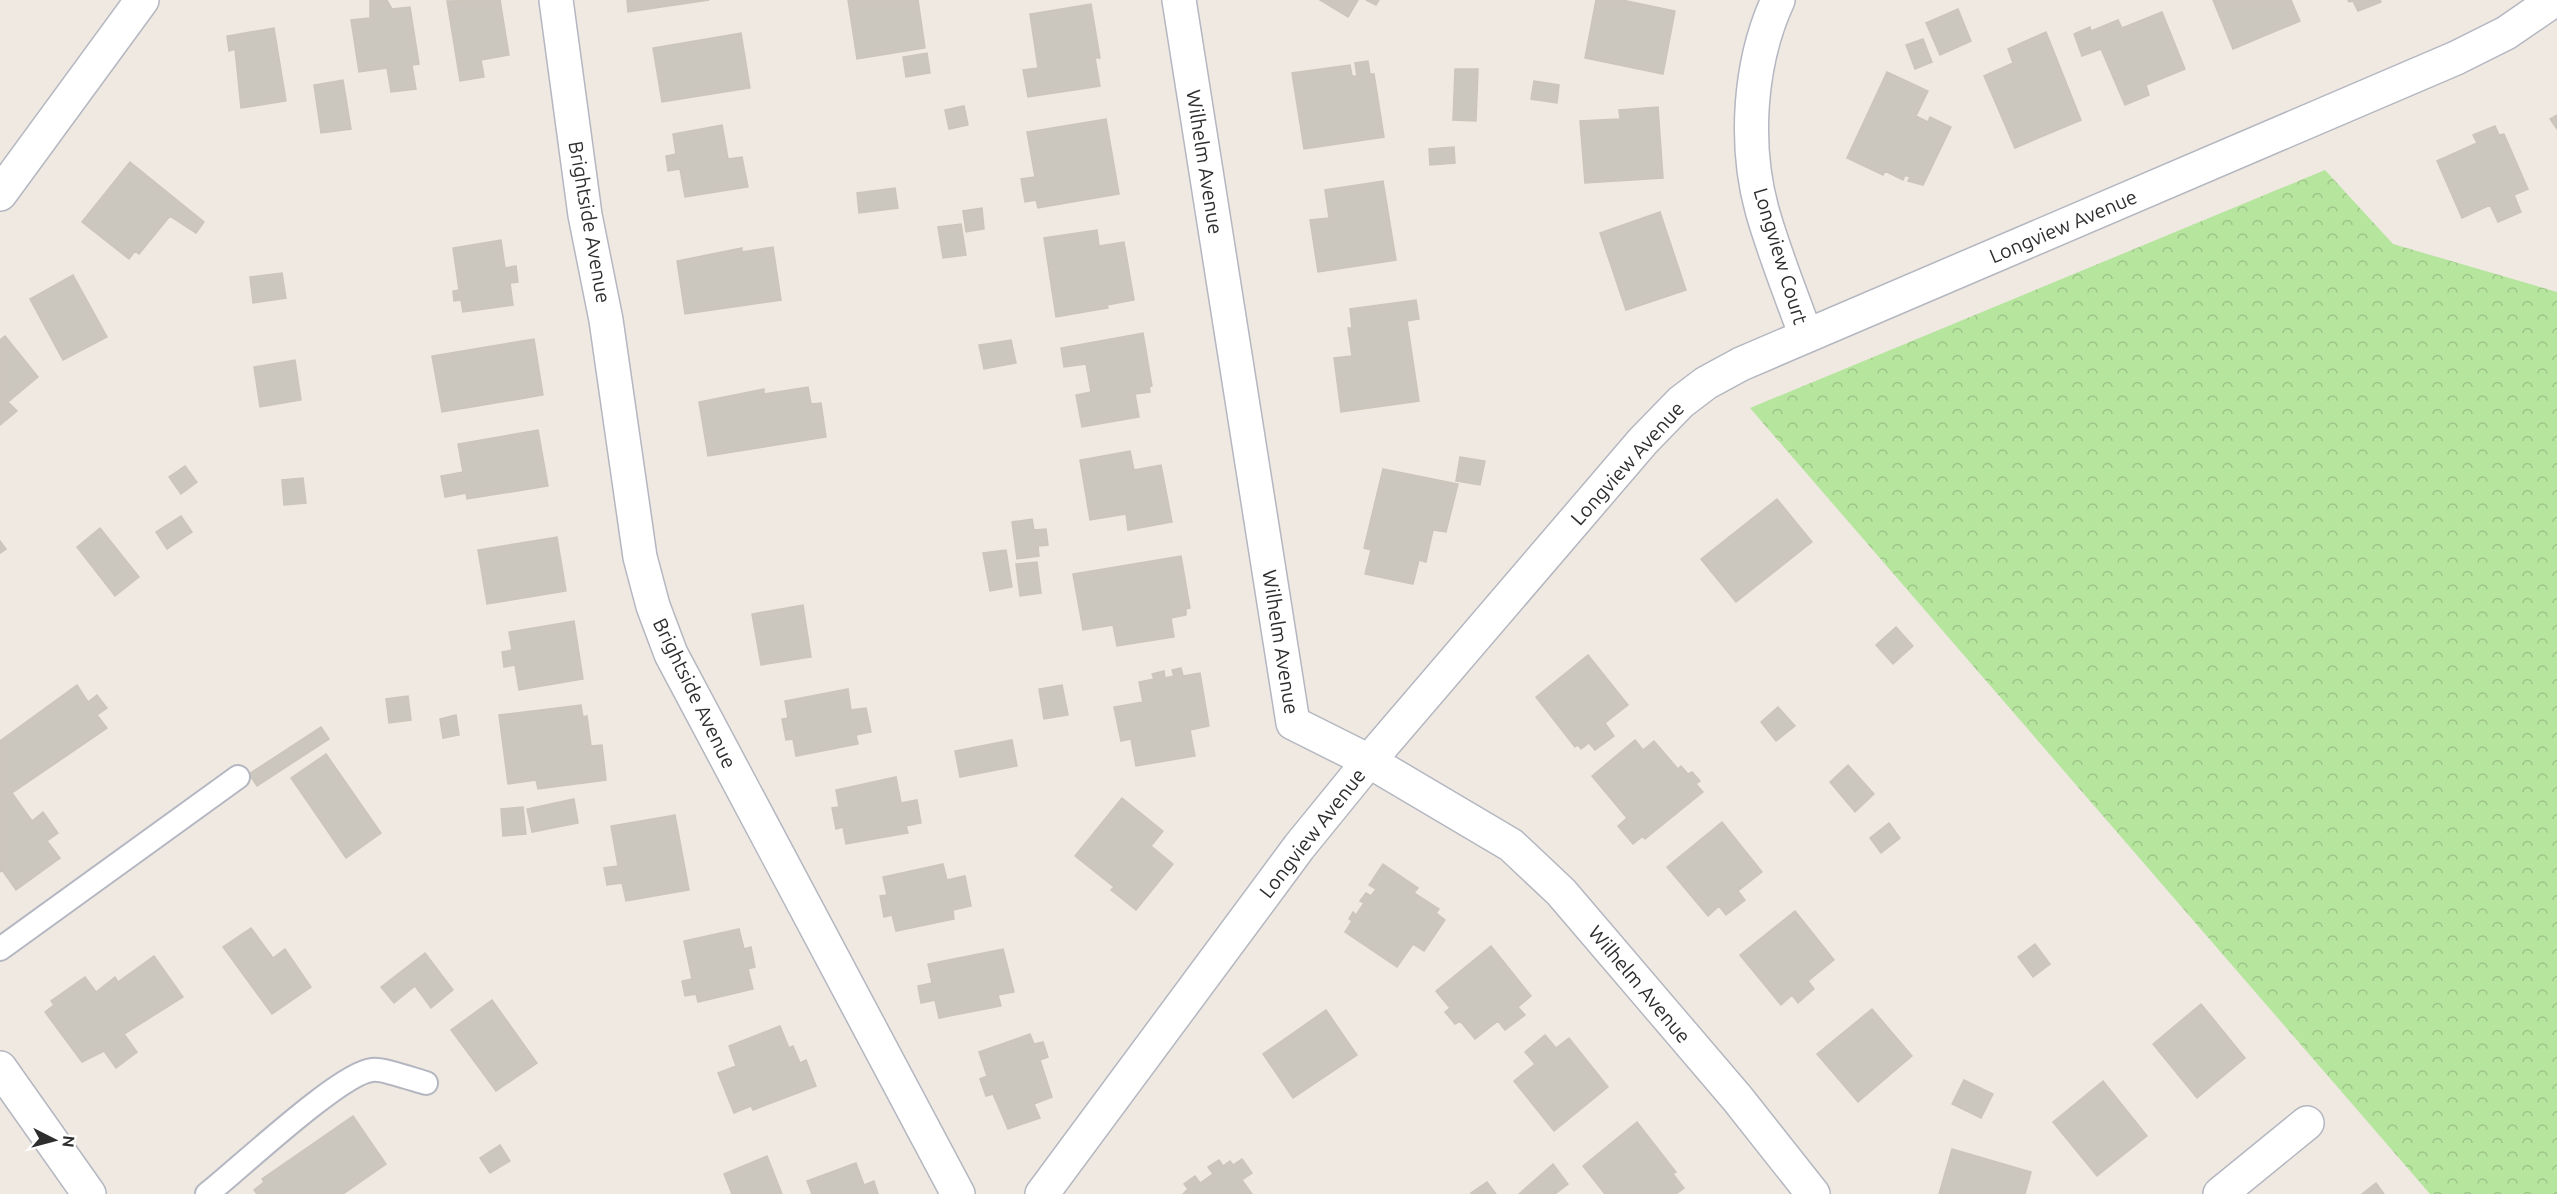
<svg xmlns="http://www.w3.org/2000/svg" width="2557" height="1194" font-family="Ubuntu,sans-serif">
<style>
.forest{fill:url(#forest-crowns)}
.building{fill:#cbc7bf;stroke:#cbc5ba;stroke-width:1.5}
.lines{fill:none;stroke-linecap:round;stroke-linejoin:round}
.service-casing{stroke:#b4b7c1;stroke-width:26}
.minor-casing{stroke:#b4b7c1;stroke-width:36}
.secondary-casing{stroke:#b4b7c1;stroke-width:36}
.service{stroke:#fff;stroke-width:22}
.minor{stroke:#fff;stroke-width:33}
.secondary{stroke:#fff;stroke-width:33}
.labels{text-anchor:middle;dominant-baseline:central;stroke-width:6;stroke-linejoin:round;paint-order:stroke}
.street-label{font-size:20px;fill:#2e2e2e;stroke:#fff}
</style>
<defs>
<pattern id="forest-crowns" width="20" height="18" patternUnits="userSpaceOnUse" patternTransform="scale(1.5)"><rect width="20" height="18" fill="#b6e59e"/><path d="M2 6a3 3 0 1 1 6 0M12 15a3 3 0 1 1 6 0" fill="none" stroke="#9dc588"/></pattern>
</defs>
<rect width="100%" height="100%" fill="#efe9e1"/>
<!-- forest -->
<path class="forest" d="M2325,170l68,74 164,48v902h-127l-680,-786z"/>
<!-- building -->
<path class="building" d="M370,0h17l5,9 18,-2 9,57 -7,1 4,24 -25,3 -4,-24 -28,4 -8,-52 19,-2z
M500,0l9,55 -28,5 3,17 -24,4 -13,-80z
M627,0h82l-81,12z
M848,0h70l7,48 -68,11z
M1320,0h38l-10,17z
M1366,0h13l-3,5z
M1596,0h26l53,11 -12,63 -78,-16z
M2213,0h78l9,21 -67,28z
M2348,0h32l1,2 -23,9 -5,-10 -4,1z
M1091,4l9,54h-5l5,28 -72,11 -5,-27 15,-2 -8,-54z
M1958,9l13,32 -31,14 -14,-32z
M2162,12l23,57 -39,16 3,10 -24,10 -24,-56 -19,7 -8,-22 16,-7 1,4 27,-11 4,8z
M274,28l12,73 -45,7 -6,-59 -6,2 -2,-15z
M2046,32l35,88 -66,28 -31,-72 29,-13 -5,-14z
M741,33l9,55 -88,14 -9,-54z
M1923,39l9,23 -17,7 -9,-24z
M927,53l3,20 -24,4 -3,-20z
M1368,61l2,13h4l10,63 -80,12 -12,-76 58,-8 2,11h5l-2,-13z
M1455,69h23l-2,52 -23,-1z
M1887,72l41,19 -12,25 12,6 2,-5 21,10 -28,58 -15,-4 2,-4 -5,-2 -2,5 -18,-9 -2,4 -36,-17z
M343,80l8,49 -30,4 -7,-48z
M1534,81l25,4 -2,18 -26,-4z
M964,106l4,19 -19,4 -4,-19z
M1658,107l5,71 -78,5 -5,-62 40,-2 -1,-9z
M2557,115v14l-7,-10z
M1106,119l13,75 -81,14 -2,-8 -11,2 -4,-23 14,-2 -8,-45z
M722,125l6,34 14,-2 6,30 -63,10 -5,-28 -12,2 -2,-15 10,-2 -3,-20z
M2495,126l4,9 5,-1 24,55 -14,6 7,17 -23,10 -8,-17 -28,13 -25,-57 40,-18 -4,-8z
M1454,147l1,16 -25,2 -1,-16z
M130,162l74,60 -8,11 -26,-17 -31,38 -4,-3 -6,8 -47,-37z
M1383,181l13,79 -78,12 -8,-52 19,-2 -4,-28z
M895,188l3,20 -39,5 -2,-20z
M982,208l2,21 -18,3 -3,-21z
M1660,212l26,78 -60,20 -26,-77z
M961,224l5,31 -23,3 -5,-31z
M1097,230l2,16 25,-4 10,58 -27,5 1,3 -52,9 -12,-79z
M501,240l4,28 11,-2 2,16 -8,1 3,22 -50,7 -2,-12 -7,1 -1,-10 6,-1 -6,-42z
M773,247l8,53 -96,14 -8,-53 65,-13v4z
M282,273l4,25 -33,5 -3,-26z
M73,275l34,62 -44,23 -33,-61z
M1416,300l3,19 -12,2 12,80 -78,11 -7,-54 18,-2 -4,-28h4l-2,-19z
M1143,333l9,53 -3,1 1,5 -15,2 4,23 -57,10 -6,-32 15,-3 -5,-28 -22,3 -3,-19z
M5,336l33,41 -30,25 9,9 -17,14v-85z
M534,339l9,56 -101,17 -10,-56z
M1011,340l5,23 -32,6 -5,-24z
M295,360l6,40 -41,7 -6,-40z
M808,387l3,17 10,-1 5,34 -118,19 -9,-54 65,-13v5z
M538,430l10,56 -81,13 -1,-6 -21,4 -4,-21 22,-4 -5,-28z
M1130,451l4,19 27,-5 11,57 -44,8 -2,-16 -36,6 -10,-60z
M1460,457l25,4 -5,24 -24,-4z
M185,466l12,16 -16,12 -12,-17z
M1383,469l75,15 -12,48 -13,-2 -7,32 -7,-2 -6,24 -48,-10 6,-24 -7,-2z
M303,478l3,25 -22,2 -2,-25z
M1777,499l35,43 -76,60 -35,-43z
M181,516l11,16 -25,17 -11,-17z
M1032,519l2,11 12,-1 2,16 -10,1 1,10 -22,3 -5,-37z
M100,528l39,49 -24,19 -38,-49z
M557,537l9,54 -79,13 -9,-54z
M0,541l6,8 -6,4z
M1006,550l6,37 -22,4 -7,-38z
M1181,556l9,52 -4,1v6l-15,3 3,19 -57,9 -4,-21 -30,5 -10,-56z
M1037,562l4,31 -21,3 -4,-32z
M803,605l8,52 -50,8 -9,-51z
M574,621l9,58 -64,11 -4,-25 -11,2 -2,-15 10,-2 -3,-18z
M1896,627l17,19 -20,18 -17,-19z
M1588,655l40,50 -23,18 9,13 -19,14 -6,-7 -8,6 -3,-4 -3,2 -39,-50z
M1181,668l2,8 17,-3 9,53 -19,4 5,26 -59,10 -5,-27 -10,2 -7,-34 29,-5 -4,-20 15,-3 -2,-5 12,-3 1,7 9,-2 -2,-6z
M77,685l11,17 9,-7 10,13 -10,7 10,13 -95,65 20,28 11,-9 15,21 -11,8 13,17 -44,32 -14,-20 -2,2v-131z
M1062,685l6,30 -24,4 -5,-30z
M848,689l3,21 15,-2 5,24 -15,3 2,9 -62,12 -3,-17 -7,1 -4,-21 6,-1 -3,-17z
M408,696l3,24 -22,3 -3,-24z
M581,705l2,12 4,-1 4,30 11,-1 4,35 -68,9 -2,-9 -28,4 -9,-69z
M1778,707l17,19 -19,15 -15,-19z
M456,715l3,20 -16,3 -3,-19z
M321,727l8,12 -72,47 -8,-12z
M1012,740l5,26 -57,11 -5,-26z
M1635,740l8,10 11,-9 24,28 3,-3 7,8 4,-2 8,9 -4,3 7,8 -58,47 -2,-3 -10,8 -15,-18 9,-8 -35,-42z
M326,754l55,79 -35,25 -55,-80z
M1848,765l26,29 -19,18 -25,-30z
M896,777l5,26 16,-3 4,23 -15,3 2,7 -62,11 -3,-17 -7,2 -4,-21 7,-1 -3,-17z
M1122,798l41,33 -12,15 22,18 -37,46 -25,-20 3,-3 -39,-31z
M574,799l4,24 -46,9 -5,-23z
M523,807l3,27 -23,2 -2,-27z
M675,815l14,75 -63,11 -4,-18 -15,2 -3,-17 14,-2 -7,-40z
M1722,822l40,50 -24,19 7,9 -19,15 -7,-9 -11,10 -41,-49z
M1889,823l11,15 -19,15 -11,-15z
M943,864l4,16 18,-4 6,30 -18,4 1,9 -58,12 -4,-16 -8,2 -4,-21 7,-1 -4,-18z
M1383,864l35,24 -4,5 25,16 -3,4 9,7 -21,31 -11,-7 -16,23 -52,-35 7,-11 -3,-2 4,-7 3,3 8,-12 -4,-2 6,-8 5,3 5,-7 -7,-4z
M1795,911l39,49 -26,21 6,8 -16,14 -6,-8 -11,10 -41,-50z
M251,928l22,30 12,-9 26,38 -39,27 -49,-67z
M739,929l5,20 7,-2 4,20 -7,2 5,20 -55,13 -2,-8 -11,2 -3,-15 10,-2 -8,-38z
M2035,944l15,20 -17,13 -15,-20z
M1491,946l40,50 -13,11 7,8 -20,15 -7,-9 -23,18 -15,-18 -5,3 -10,-12 5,-4 -14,-17z
M1003,949l11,43 -16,3 3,11 -62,12 -4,-18 -14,3 -3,-17 14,-3 -4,-19z
M425,953l28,37 -22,18 -16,-22 -21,17 -13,-16z
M154,956l29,41 -59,37 13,18 -21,16 -12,-17 -22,11 -37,-50 9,-7 -3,-4 34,-24 11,15 19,-15 3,5z
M492,1000l45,63 -41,28 -45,-61z
M2201,1004l44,54 -48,40 -44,-54z
M1872,1009l40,47 -54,46 -41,-48z
M1326,1010l31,45 -64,43 -30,-44z
M780,1026l9,22 4,-2 7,17 6,-3 10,26 -63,24 -2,-4 -17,7 -16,-40 18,-7 -7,-20z
M1030,1034l4,10 9,-2 5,15 -8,3 12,37 -18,7 6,14 -32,11 -15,-35 -7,2 -6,-17 7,-3 -8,-24z
M1545,1035l11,13 13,-10 39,49 -54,44 -40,-50 21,-17 -10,-12z
M1964,1080l29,14 -12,24 -29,-14z
M2103,1081l44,55 -50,40 -44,-54z
M353,1116l33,48 -43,30h-86l-3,-4 10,-8 -2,-3z
M1637,1122l39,50 -3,2 11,14 -8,6h-71l-22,-28z
M500,1145l10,16 -20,12 -10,-15z
M1952,1149l79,23 -6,22h-86z
M767,1156l15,38h-50l-8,-20z
M1242,1159l10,14 -10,7 10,14h-69l5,-5 -4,-5 11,-8 5,7 13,-9 -5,-7 11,-7 4,6 7,-5 3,4z
M856,1163l8,22 10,-4 4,13h-66l-5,-13z
M1553,1164l15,20 -13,10h-36z
M1487,1182l9,12h-25v-1z
M2376,1183l8,11h-22z"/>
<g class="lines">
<!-- service casing -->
<g class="service-casing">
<path id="service" d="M0,949l238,-172
M207,1194c31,-24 133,-121 165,-124 9,-2 43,10 54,13"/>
</g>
<!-- minor casing -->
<g class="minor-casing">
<path id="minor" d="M556,0l29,215 21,105 34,237 13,49 18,48 287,540
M1179,0l114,723 76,38 142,84 50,47 176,206 76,96
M1778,0c-29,63 -34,144 -16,210 12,43 29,84 44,126
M0,194l142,-194
M1042,1194l257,-347 70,-86 274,-320 38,-39 25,-19 35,-19 715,-306 50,-25 48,-33
M2220,1194l87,-71"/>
</g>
<!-- secondary casing -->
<g class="secondary-casing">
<path id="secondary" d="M0,1068l89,126"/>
</g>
<!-- service -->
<use href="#service" class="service"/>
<!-- minor -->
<use href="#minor" class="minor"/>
<!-- secondary -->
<use href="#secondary" class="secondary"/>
</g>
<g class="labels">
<!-- street labels -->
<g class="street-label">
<text transform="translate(1205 162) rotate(81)">Wilhelm Avenue</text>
<text transform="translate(590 222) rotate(80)">Brightside Avenue</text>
<text transform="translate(2063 226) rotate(-23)">Longview Avenue</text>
<text transform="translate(1781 256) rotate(73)">Longview Court</text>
<text transform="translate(1627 463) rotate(-48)">Longview Avenue</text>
<text transform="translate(1281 642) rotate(81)">Wilhelm Avenue</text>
<text transform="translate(695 693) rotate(64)">Brightside Avenue</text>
<text transform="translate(1312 833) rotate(-52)">Longview Avenue</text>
<text transform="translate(1640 984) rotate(50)">Wilhelm Avenue</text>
</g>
</g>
<!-- north arrow -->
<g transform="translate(54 1140) rotate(96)" stroke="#ffffff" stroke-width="4.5" paint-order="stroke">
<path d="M0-4.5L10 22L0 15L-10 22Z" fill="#2e2e2e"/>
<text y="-9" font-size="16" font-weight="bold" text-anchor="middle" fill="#2e2e2e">N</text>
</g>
</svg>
